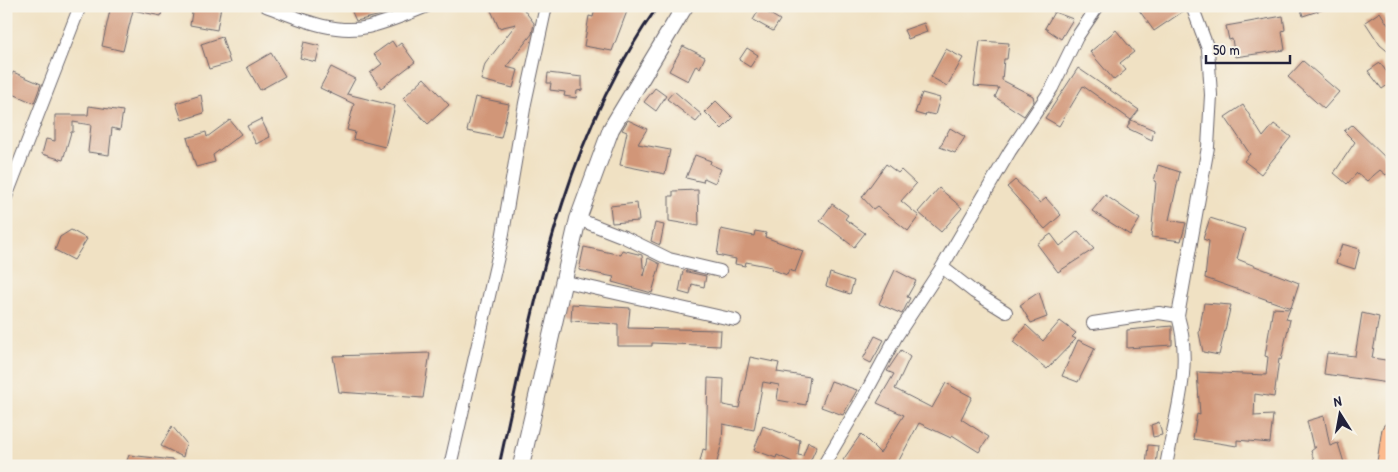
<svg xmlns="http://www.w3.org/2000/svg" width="1398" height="472" font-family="'Patrick Hand',sans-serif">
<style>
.building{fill:#d19678}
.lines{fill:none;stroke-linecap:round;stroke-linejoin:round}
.minor-casing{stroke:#6a656b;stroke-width:14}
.tertiary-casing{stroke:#6a656b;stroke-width:18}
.primary-casing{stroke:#6a656b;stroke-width:22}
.minor{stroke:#fff;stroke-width:12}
.tertiary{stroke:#fff;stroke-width:16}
.primary{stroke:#fcba8d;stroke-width:20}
.rail{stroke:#22223b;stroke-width:3}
</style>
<rect width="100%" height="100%" fill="#f7f3e8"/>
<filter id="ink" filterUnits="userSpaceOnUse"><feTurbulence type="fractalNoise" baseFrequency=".02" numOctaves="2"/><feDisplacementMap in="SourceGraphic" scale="10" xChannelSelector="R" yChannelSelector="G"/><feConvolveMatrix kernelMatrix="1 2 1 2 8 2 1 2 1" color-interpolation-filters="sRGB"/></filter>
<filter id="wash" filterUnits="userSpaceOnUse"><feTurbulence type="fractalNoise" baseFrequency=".0096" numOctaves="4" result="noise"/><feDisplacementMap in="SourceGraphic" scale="20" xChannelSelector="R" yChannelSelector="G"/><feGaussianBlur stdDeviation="1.12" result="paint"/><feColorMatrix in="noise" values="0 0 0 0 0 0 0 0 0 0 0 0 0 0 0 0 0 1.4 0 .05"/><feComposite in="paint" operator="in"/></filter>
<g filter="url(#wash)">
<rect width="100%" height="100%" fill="#f0e1c3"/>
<g id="blocks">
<!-- building -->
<path class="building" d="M111,6h23l-11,45 -21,-5z
M134,6h29l-2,10 -28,-6z
M193,6h28l-4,24 -27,-5z
M362,6h39l-20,9 -25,6 -4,-9z
M489,6h32l13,17 -2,11 -26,33 12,3 -5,18 -32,-8 4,-16 31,-40 -17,4z
M596,6h33l-17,45 -28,-5 5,-30 4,1z
M1136,6h48l1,4 -31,21z
M1300,6h26l1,2 -24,8z
M760,8l20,12 -7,11 -20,-11z
M1054,12l19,7 -12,20 -16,-11z
M1380,12l12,19v24l-12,-10 -15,-23z
M1283,16l2,14 -3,1 3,19 -50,7 -3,-18 -3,1 -3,-14z
M924,23l3,9 -19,7 -4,-9z
M1116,30l18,22 -14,11 6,7 -12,10 -24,-28z
M222,37l8,26 -21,6 -8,-25z
M392,41l4,6 5,-4 14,19 -34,26 -11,-15 12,-9 -8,-10z
M980,41l29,2 -2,16h-3l-2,21 31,16 1,5 -10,15 -29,-19 4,-9 -25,-2z
M304,42l16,4 -4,16 -16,-4z
M683,46l22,11 -5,11 -4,-3 -8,16 -19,-10z
M747,48l11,7 -8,12 -11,-7z
M946,49l17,9 -16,28 -16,-9z
M271,53l14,23 -25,14 -13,-23z
M1303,61l36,31 -15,17 -36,-32z
M1380,63l12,16v3l-10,7 -14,-18z
M331,67l24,12 -8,15 48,12 -10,41 -32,-8 2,-7 -8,-2 7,-26 -34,-16z
M1078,68l61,42 -8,10 -48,-34 -24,40 -14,-8z
M13,72l28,12 -7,19 -28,-12z
M548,73l34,4v13l-5,1 -1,7 -12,-2 1,-4 -15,-2 1,-7h-4z
M424,78l25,27 -21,19 -25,-26z
M655,88l11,8 -10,15 -12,-9z
M674,91l28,24 -6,7 -29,-23z
M922,93l18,5 -5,17 -9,-2 -1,3 -10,-3z
M201,95l3,18 -22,7 -6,-17z
M475,97l34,7 -8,34 -34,-7z
M716,101l17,17 -11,11 -17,-17z
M1243,105l20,32 11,-13 17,13 -30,37 -17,-13 6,-7 -25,-37z
M89,106l34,5 -3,19 -8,-2 -3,27 -21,-3 3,-27 -18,-3v10h-2l-8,28 -21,-6 4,-15 9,2v-26h33z
M261,119l9,18 -14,7 -9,-18z
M230,120l11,14 -28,21 2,7 -19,5 -9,-29 19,-6 1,5z
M628,120l19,9 -9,15 32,6 -5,24 -45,-9 7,-33 -5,-2z
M1131,120l23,10 -2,10 -25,-12z
M1352,125l40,39v5l-6,6 -6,-5 -13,11 -10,-8 -10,11 -13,-11 21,-31 -11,-11z
M950,128l15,9 -10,16 -15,-6z
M695,155l16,6 -1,3 11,5 -6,14 -11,-5 -1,4 -17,-4z
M886,164l12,9 3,-3 15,14 -15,17 18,15 -11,15 -31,-25 -4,3 -11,-12z
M1158,165l22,7 -11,48 17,3 -5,18 -30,-4 5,-55 -2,-1z
M1015,180l25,23 6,-5 15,17 -16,14 -38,-42z
M939,188l23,20 -21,24 -23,-20z
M698,190l1,36 -30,-5v-25h4v-5z
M1105,195l35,24 -10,16 -38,-24z
M637,203l2,18 -27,2 -2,-17z
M832,204l16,11 -3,4 20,14 -11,14 -34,-26z
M1210,218l35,11 -8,30 62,24 -8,25 -86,-30 4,-37 -6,-2z
M655,223l9,2 -4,20 -9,-4z
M721,229l33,7 1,-5 11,2 -1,4 38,14 -8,21 -6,-2 -2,5 -16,-6 1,-2 -26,-5 -1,4 -10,-2 1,-5 -19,-4z
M71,230l16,9 -13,21 -19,-10 5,-13z
M1078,231l16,18 -36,23 -21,-28 14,-10 9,12z
M1342,244l18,5 -5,20 -19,-6z
M584,247l37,8 1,-5 20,5 2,21 4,-18 12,6 -8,29 -40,-11 2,-5 -35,-7z
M895,270l21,11 -9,16 3,1 -8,16 -23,-10z
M683,271l23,5 -2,11 -12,-3 -2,11 -11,-3z
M830,273l24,8 -4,13 -24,-8z
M1039,292l8,25 -16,6 -11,-18z
M1204,303l27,2 -12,50 -16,-3 -4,-19z
M572,304l58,4 -2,20 93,2 -1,16 -68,-3v3h-34v-22l-47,-3z
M1273,308l17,1 -4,10 4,1 -9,40 -2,-1 -5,38 -19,-3 -1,22 19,-1 -3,28 -33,-3v6l-44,-7 4,-25 3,1 -3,-43 69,3 2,-18 -3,-1z
M1362,313l17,4 -7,41 20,3 -3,22 -65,-9 3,-21 28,3z
M1060,321l16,12 -4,4 4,2 -29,30 -34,-27 13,-17 17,16z
M1172,326v19l-45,3v-18z
M875,336l9,4 -13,23 -8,-4z
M1078,340l17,8 -17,34 -16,-6z
M901,350l9,7 -15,32 37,19 14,-25 26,14 -11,22 28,18 -10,15 -27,-17 -1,3 -32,-15 -23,43h-47l-6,-6 18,-26 19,19 24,-38 -27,-12 17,-29 -7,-3z
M430,353l-7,45 -84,-6 -6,-36z
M750,357l29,6 -2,9 33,5 -4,28 -29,-5 2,-15 -16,-3 -9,48 -31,-6 -1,18 -6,24h-17l4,-17 3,1 2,-72 16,1 -1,26 16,3z
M831,381l26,9 -14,25 -22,-8z
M1324,416l6,30 8,-3 7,23h-29l-5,-15 5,-4h-3l-6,-26z
M1159,422l3,13 -9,2 -2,-12z
M172,426l14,17 -3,14 -22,-11z
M763,426l37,14 -2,15 5,1 5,-14 9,4 -9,20h-7l-24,-11 -1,3 -22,-8z
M1148,445l10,1 -2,20h-10z
M129,455l44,5v6h-48z"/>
</g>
</g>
<g filter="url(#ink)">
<use href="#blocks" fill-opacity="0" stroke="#6a656b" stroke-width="1"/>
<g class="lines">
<!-- minor casing -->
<g class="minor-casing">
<path id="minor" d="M266,6c32,12 67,29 102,21 20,-5 40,-13 59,-21
M6,197l74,-191
M578,219l46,18 45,22 51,12
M942,267l32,25 32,20
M562,281l173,39
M1093,323l66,-10 19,3
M450,466l52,-227 23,-136 21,-97
M823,466l39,-66 34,-63 46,-70 68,-116 42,-63 25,-51 21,-31
M1166,466c9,-51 27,-99 12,-150l30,-169 3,-52 -3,-46 -16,-43"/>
</g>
<!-- tertiary casing -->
<g class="tertiary-casing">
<path id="tertiary" d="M521,466l57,-247 33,-90 74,-123"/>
</g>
<!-- primary casing -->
<g class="primary-casing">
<path id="primary" d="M1387,466l5,-34"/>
</g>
<!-- minor -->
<use href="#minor" class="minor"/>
<!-- tertiary -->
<use href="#tertiary" class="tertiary"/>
<!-- primary -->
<use href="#primary" class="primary"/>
<!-- rail -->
<path class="rail" d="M499,466c35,-160 62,-324 159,-460"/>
</g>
</g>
<!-- margin -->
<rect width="1398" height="472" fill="none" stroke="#f7f3e8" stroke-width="25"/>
<!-- north arrow -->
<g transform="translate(1340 414) rotate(349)" stroke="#f7f3e8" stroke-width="4" paint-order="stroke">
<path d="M0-4L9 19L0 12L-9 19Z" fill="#22223b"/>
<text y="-8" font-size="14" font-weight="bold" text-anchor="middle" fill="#22223b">N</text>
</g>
<!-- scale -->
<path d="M1206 55v8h84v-8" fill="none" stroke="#22223b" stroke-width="2.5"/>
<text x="1213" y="55" font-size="15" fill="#22223b" stroke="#f7f3e8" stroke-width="4" paint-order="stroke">50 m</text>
</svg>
